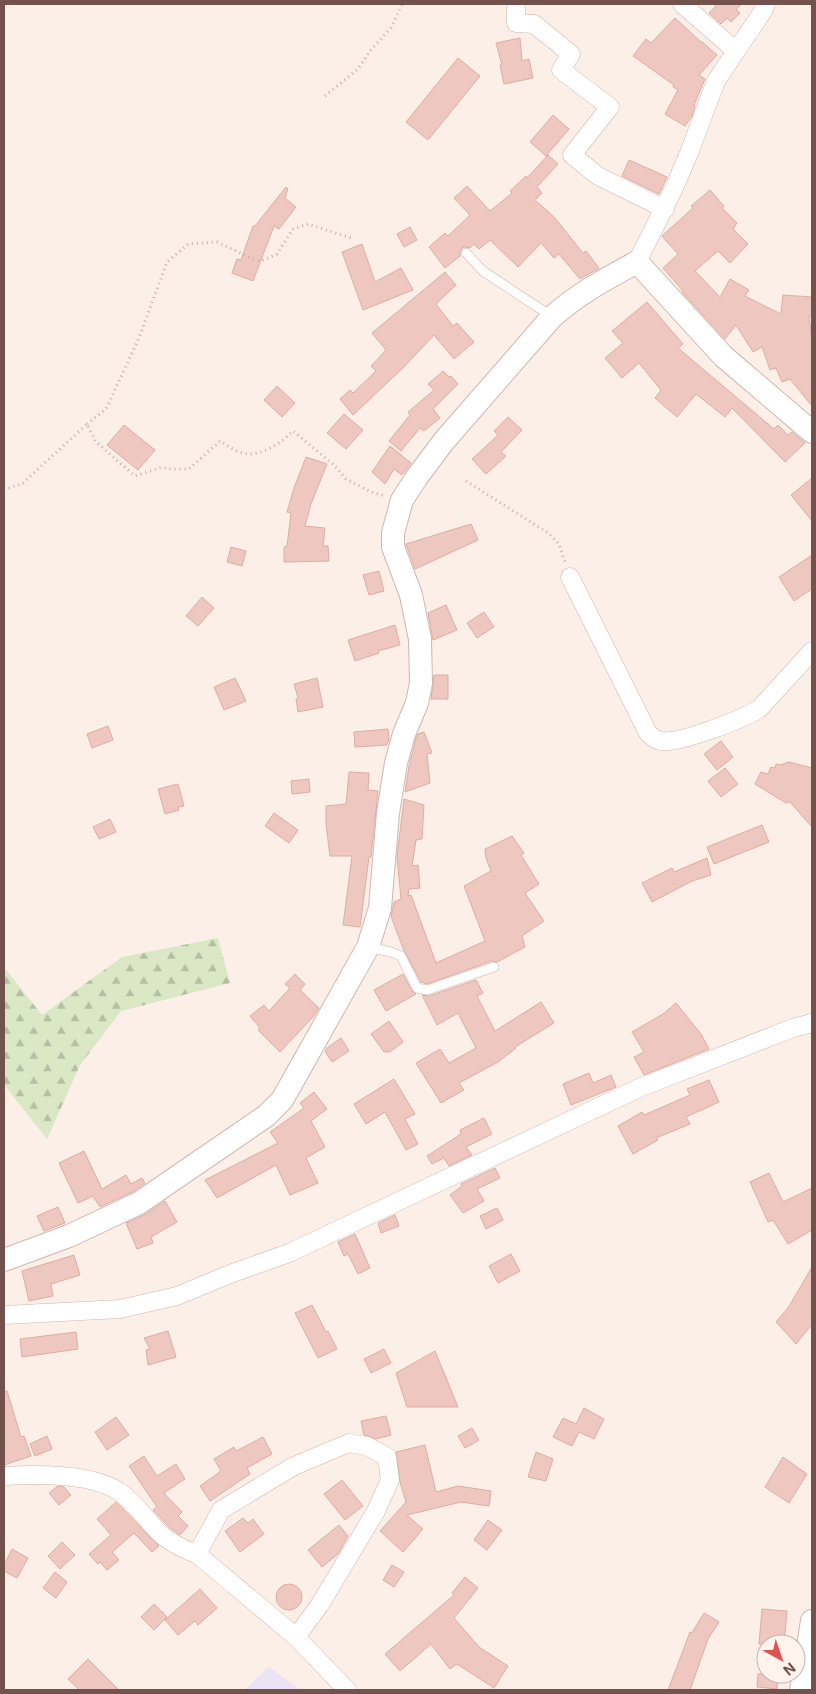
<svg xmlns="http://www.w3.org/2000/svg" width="816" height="1694" font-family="Inter,sans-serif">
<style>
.education{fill:#ece3f7}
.forest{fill:url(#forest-firs)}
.building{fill:#eec8c0;stroke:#e0aca2}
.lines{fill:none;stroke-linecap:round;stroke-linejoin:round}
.service-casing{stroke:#ceb7b0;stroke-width:10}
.minor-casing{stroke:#ceb7b0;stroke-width:19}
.tertiary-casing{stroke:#ceb7b0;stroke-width:24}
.path{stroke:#d3aba3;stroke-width:3;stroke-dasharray:1 4;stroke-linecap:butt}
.service{stroke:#fff;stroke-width:9}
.minor{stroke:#fff;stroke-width:18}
.tertiary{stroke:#fff;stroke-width:22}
</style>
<defs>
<pattern id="forest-firs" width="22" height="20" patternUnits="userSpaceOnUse" patternTransform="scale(1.25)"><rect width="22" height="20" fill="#dbe8c6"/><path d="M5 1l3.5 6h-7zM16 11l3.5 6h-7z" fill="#b6bfa3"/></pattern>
</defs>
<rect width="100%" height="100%" fill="#fbefe7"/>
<!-- education -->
<path class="education" d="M269,1667l32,23 -56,-1z"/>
<!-- forest -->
<path class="forest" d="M218,938l12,45 -109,28 -41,54 -33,74 -43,-54v-118l38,48 80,-58z"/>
<!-- building -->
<path class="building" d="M714,4h28l-6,5 4,4 -9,9 -4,-4 -6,6 -12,-11 7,-7z
M675,18l26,24v-1l16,14 -18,20 6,4 -11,26 1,1 -3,10 -7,10 -20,-12 13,-24 -5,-3 1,-2 -41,-29 13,-17 5,4z
M520,38l2,23 7,-2 4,19 -29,6 -4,-19h2l-6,-22z
M458,58l22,18 -52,64 -22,-18z
M553,115l16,14 -23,27 -16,-14z
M548,155l10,9 -21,23 5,6 -7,7 19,17 29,36 3,-2 13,17 -19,11 -21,-25 -5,4 -13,-15 -23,24 -28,-27 -11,9 -5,-5 -4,4 -5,-1 -3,1 -2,4v4l-15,12 -16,-21 16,-14 3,3 22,-21 -16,-17 13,-12 23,25 22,-18 -2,-2 16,-15 1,2z
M629,160l38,17 -8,17 -37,-18z
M286,187l2,2 -3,9 11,9 -17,22 -5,-3 -21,55 -21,-8 5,-14 4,1 12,-34h2z
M710,190l14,16 -2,2 15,15 -4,6 15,15 -18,19 -12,-12 -23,20 25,26 10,-18 19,11 -4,6 36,18 2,-19 29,2v19h-3l3,24v66l-22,-27 -8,3 -6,-14 -6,2 -8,-23 -9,5 -17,-27 -11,14 -43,-47 1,-1 -20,-23 15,-14 -16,-18 31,-28 -2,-2z
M410,227l7,13 -13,7 -7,-13z
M362,244l13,38 26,-14 12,22 -50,20 -21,-58z
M445,272l11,13 -20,19 17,22 4,-3 17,19 -20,17 -20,-24 -30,32 -51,48 -13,-16 10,-9 3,3 23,-22 -5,-5 15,-16 -14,-17z
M647,302l36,42 -5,4 96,81 4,-4 10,10 4,-3 13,11 -20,19 -53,-54 -7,9 -29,-23 -19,23 -22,-19 6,-8 -22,-27 -17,15 -17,-20 18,-15 -11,-12z
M443,371l6,6 2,-1 7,8 -25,25 7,9 -16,13 -4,-3 -19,23 -12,-10 21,-26 -2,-3 26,-22 -6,-6z
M277,386l18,17 -13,14 -18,-17z
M344,414l19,16 -17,19 -19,-16z
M508,417l14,13 -21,22 5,4 -20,18 -14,-15 26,-24 -4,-4z
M124,425l31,25 -17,20 -31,-25z
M390,446l21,17 -9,12 -8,-6 -9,15 -13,-12z
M306,457l21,7 -16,40 -6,22 20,2 -2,18h5l1,15 -45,1v-15l3,-1 4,-33 -4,-1 7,-24z
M812,478v43l-21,-26z
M471,524l7,16 -63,29 -9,-25z
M231,547l15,4 -4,15 -15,-4z
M812,555v34l-18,12 -15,-24z
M379,571l5,20 -15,4 -6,-20z
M202,597l12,11 -16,18 -12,-10z
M446,605l11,25 -24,10 -5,-27z
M484,612l10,15 -17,11 -10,-15z
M395,625l5,20 -22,6 1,2 -24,8 -7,-21z
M434,675h14v24h-17z
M235,678l11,23 -22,9 -10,-23z
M317,678l6,29 -25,5 -2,-13 2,-1 -4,-14z
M108,726l5,14 -21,8 -5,-14z
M388,729l1,10 -2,6 -32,2 -1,-15z
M424,732l8,21 -5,1 3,29 -25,9 4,-26 7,-28 2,-4z
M721,741l12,16 -16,13 -13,-16z
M789,762l23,6v59l-22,-25 -4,1 -31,-19 6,-12 7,2 3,-7 4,1 1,-4 4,1z
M725,768l13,16 -17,13 -13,-16z
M349,772l20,1 -1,17 10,1 -7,66h-2l-9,70 -17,-2 9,-69h-22l-4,-32v-18l20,-2z
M309,779l1,13 -18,2 -1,-13z
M178,784l6,22 -6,1 1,3 -14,4 -7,-25z
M404,799l20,6 -2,34 -6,1 -4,26 6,-1 2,23 -11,1 -1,7 3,-1 25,68 49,-22 -21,-55 27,-15 -5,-13 -1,-9 27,-13 12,17 -3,2 18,29 -14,9 19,28 -22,15 3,11 -28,15 -5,-1 -65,23 -6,-2 -17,-31 -13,-35 3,-14 7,-3 -4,-42z
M274,813l24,17 -9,13 -24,-17z
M110,819l6,13 -17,7 -6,-12z
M762,825l7,17 -55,22 -7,-17z
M707,858l4,17 -19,6 -40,21 -10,-19 30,-15 2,4z
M295,974l10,10 -5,6 19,18 -6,9 -33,35 -22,-22 2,-2 -10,-12 14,-11 5,6 21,-23 -5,-4z
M403,974l9,17 4,3 -30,17 -12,-21z
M476,980l7,13 -6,3 18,35 46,-29 13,21 -39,24 1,1 -18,14 -39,21 5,7 -23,13 -25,-40 24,-14 9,14 27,-15 -18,-35 -21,12 -15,-30 7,1z
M676,1003l25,31 8,15 -65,26 -10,-18 10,-5 -12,-20 31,-18z
M389,1021l14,21 -13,10h-6l-13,-18z
M341,1038l8,13 -17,11 -7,-11 2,-3z
M589,1073l4,10 18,-8 5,12 -45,18 -8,-21z
M394,1079l21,35 -10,5 13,25 -12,6 -21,-38 -19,12 -12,-20z
M709,1080l10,22 -33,15 4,7 -34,14 2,2 -25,14 -15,-28 24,-14 2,3 46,-20 -3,-6z
M314,1092l13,17 -16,12 14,26 -19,11 12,25 -28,12 -14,-30 -59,33 -12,-18 73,-37 -8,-11 34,-24 -4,-5z
M484,1118l8,16 -26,13 6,8 -23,11 -5,-8 -12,6 -5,-8 34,-22 -1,-4z
M84,1151l18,38 24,-14 5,9 11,-6 3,5 -13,9 -32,15 -7,-11 -15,7 -19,-40z
M495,1168l5,10 -23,11 7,12 -21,12 -13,-18 12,-9 -1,-2z
M769,1173l14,29 29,-14v42l-24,14 -15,-24 -5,2 -18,-40z
M165,1201l12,21 -26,15 2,6 -16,6 -11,-26 20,-9z
M58,1207l7,16 -21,8 -7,-15z
M497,1208l6,12 -17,9 -6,-13z
M395,1215l4,11 -18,7 -3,-10z
M355,1234l15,34 -12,6 -10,-20 -4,2 -6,-14z
M511,1254l9,17 -22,12 -9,-17z
M74,1255l6,20 -29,9 2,12 -24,5 -7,-30z
M812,1267v57l-16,20 -20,-22 12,-14z
M312,1305l14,27 2,-1 9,18 -19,9 -23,-45z
M168,1331l8,26 -28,8 -2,-15 4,-1 -6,-11z
M76,1332l2,17 -56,8 -2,-18z
M384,1349l7,14 -20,10 -7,-14z
M435,1351l23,56h-51l-11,-34z
M7,1391l14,46 3,-1 7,20 -27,9v-73z
M584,1408l20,11 -10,20 -15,-7 -7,14 -19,-9 10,-19 13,6z
M386,1416l5,19 -15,4 -12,-4 -3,-14z
M116,1417l13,18 -22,15 -12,-18z
M472,1428l7,12 -14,8 -7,-12z
M47,1436l5,13 -17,7 -5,-12z
M263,1437l9,17 -25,14 3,6 -40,27 -10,-15 21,-15 -7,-12 20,-12 2,4z
M425,1445l11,47 22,-6 33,5 -2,15 -28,-4 -54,13 16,14 -20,23 -23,-21 26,-29 -6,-20 -4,-30z
M536,1452l17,7 -7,22 -18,-4z
M144,1456l13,20 19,-12 9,15 -21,14 18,19 -4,4 10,10 -8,9 -10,-7 -17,-18 4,-3 -28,-41z
M783,1457l24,17 -18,29 -24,-16z
M342,1480l21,26 -18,14 -21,-26z
M58,1486l6,1 7,8 -12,10 -10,-12z
M116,1502l43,44 -7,6 -18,-19 -22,19 7,8 -12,10 -7,-8 -2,2 -9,-10 22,-19 -14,-16z
M243,1518l5,5 5,-4 11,15 -24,18 -15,-21z
M488,1520l14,10 -15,20 -13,-10z
M339,1525l9,11 -10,18 -16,13 -14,-17z
M62,1542l13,13 -15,14 -12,-13z
M12,1549l16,9 -11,20 -13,-7v-6z
M392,1565l12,7 -10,15 -11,-7z
M55,1572l12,10 -11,16 -13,-10z
M465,1577l13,11 -24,30 25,29 29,19 -14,22 -37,-24 -7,5 -19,-25 -31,27 -15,-17 69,-59 -2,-2z
M276 1597a13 13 0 1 1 26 0a13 13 0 1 1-26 0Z
M200,1589l17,19 -19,17 -3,-4 -17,14 -13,-15z
M154,1604l13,13 -13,13 -13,-13z
M762,1609l25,2 -3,33h-25z
M704,1613l15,9 -11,17 -18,51h-22l22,-58 2,1z
M88,1659l31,31h-40l-11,-11z
M758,1674h20l-1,15 -20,-2z"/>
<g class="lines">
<!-- service casing -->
<g class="service-casing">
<path id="service" d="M466,253l17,18 68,45
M368,947l23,5 10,4 16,32 10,2 67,-23"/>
</g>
<!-- minor casing -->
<g class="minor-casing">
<path id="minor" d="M682,4l54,47
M516,9v14l18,1 37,30 -10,16 49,37 -38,48 26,21 67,33
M637,262l37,-74 15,-35 27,-72 47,-70 3,-7
M570,577l78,156c4,4 7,7 13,8 18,3 82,-22 98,-32l53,-58
M4,1315l116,-6 57,-13 53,-22 59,-21 350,-165 154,-60 19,-5
M4,1476c33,-2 88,-3 116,16 17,12 28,31 43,44 10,8 22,14 34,18l99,83 51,53
M197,1554l24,-44 73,-44 55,-23 18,3 20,11 3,23 -14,31 -57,95 -23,31"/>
</g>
<!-- tertiary casing -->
<g class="tertiary-casing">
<path id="tertiary" d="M4,1260l65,-24 70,-33 127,-87 16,-16 8,-14 78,-139 12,-39 8,-95 8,-50 8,-29 13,-31 4,-20 -1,-44 -9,-44 -18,-48v-14l9,-33 15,-23 27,-36 108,-124c27,-24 54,-38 85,-55l86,94 89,76
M801,1690l11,-69"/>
</g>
<!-- path -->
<path class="path" d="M325,96l33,-27 12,-18 21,-23 11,-24
M87,424l19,-15 33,-71 28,-76 21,-18 29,-2 36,17 8,2 16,-7 16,-25 15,-5 43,14
M466,481l82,52 11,11 6,18
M4,490l19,-7 64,-59 9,18 39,34 25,-8 15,1h14l31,-28c8,5 19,13 29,13 16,0 33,-12 44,-23l41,34 12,14 25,13 14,4"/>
<!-- service -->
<use href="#service" class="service"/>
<!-- minor -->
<use href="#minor" class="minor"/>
<!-- tertiary -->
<use href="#tertiary" class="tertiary"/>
</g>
<!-- border -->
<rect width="816" height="1694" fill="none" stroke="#73524d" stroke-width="10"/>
<!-- north arrow -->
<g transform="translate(781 1659) rotate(140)"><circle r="24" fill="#fef3ed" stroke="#c6b3ad"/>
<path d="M0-4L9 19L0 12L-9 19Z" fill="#dc5554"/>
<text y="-8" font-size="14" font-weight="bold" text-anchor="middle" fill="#73524d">N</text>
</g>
</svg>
